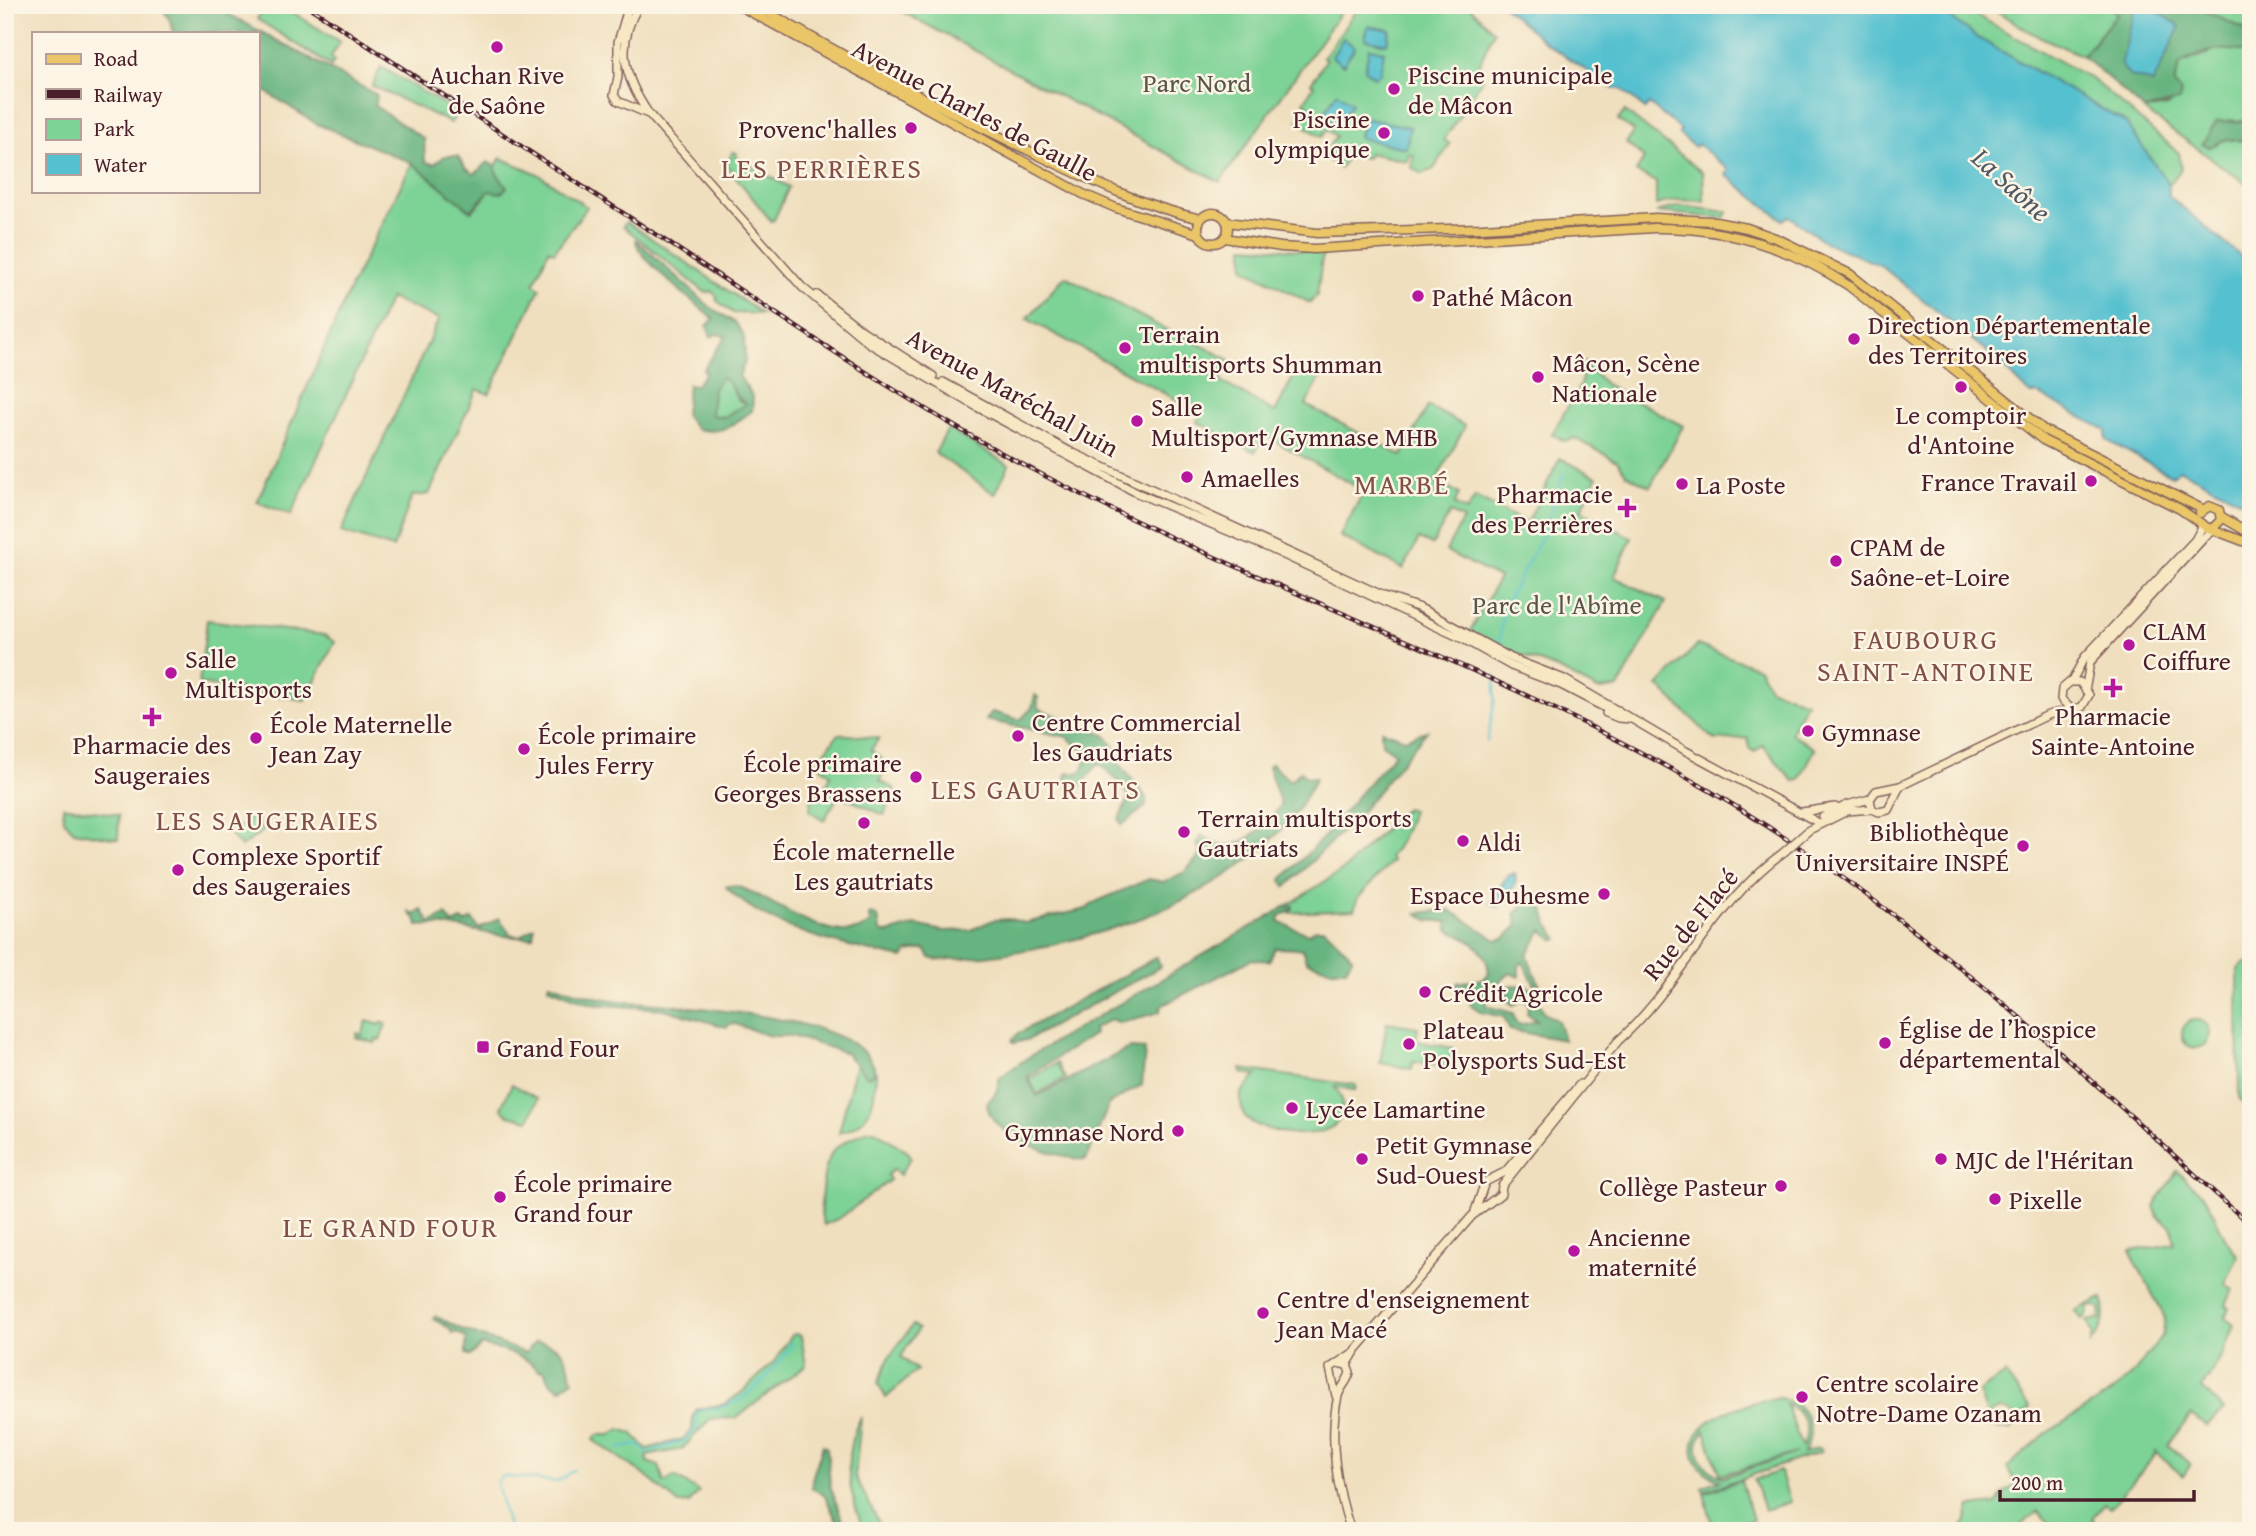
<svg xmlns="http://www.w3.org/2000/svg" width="2256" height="1536" font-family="'Gentium Book Plus',serif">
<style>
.green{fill:#7dd296;stroke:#647860;stroke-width:2;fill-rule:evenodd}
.forest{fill:#66b47f;stroke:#586a55;stroke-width:2;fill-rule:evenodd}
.water{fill:#55c0cf;stroke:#50707d;stroke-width:2}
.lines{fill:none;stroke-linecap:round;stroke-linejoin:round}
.stream{stroke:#55c0cf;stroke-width:2}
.secondary-casing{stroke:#84625e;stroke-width:10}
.primary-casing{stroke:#84625e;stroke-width:11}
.secondary{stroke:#f7e8c3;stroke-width:7}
.primary{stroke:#eac669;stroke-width:8}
.rail-casing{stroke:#4a1f2b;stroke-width:4.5}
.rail{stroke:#fcf5e5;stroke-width:2;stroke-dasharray:5;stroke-linecap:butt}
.secondary-bridge-casing{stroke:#84625e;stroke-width:10;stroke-linecap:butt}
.secondary-bridge{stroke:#f7e8c3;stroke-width:7}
.poi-dot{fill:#b5179e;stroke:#fcf5e5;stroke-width:2.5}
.labels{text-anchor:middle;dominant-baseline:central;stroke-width:5;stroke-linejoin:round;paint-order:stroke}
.poi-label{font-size:26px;fill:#4a1f2b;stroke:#fcf5e5;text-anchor:start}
.park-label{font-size:26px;fill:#59554b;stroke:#fcf5e5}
.street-label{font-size:26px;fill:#4a1f2b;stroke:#fcf5e5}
.neighbourhood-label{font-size:28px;letter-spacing:2px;fill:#814f45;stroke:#fcf5e5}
.water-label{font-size:28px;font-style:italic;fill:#4e5764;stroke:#fcf5e5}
</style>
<rect width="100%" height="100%" fill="#fcf5e5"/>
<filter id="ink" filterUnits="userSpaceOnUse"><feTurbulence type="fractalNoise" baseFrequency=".0143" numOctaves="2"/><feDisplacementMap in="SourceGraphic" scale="14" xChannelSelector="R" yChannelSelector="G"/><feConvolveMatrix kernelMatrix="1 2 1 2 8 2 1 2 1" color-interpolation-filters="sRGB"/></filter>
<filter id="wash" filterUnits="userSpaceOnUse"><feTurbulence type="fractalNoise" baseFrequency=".00686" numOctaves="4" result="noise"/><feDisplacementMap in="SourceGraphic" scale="28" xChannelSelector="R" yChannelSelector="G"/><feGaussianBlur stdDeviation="1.57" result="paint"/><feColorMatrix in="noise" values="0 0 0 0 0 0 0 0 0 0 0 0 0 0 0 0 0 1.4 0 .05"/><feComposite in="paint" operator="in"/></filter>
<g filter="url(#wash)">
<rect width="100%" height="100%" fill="#f0dfbe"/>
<!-- green -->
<path class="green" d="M267,5h14l59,37 -9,15 3,4 -3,5 -74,-47z
M890,5h456l-126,177z
M1360,5h108l26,26 -15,34 4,14 -39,61 6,4 -16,25 -12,5 -11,-7 3,-12 -5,-1 -2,7 -38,-8 -2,5 -7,-1v-6l-1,3 -9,-1 -10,15 -17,-12 13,-20 -9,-6 -6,7 -23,-16 11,-15 -5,-4 10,-16 -3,-3 15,-23 -3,-2z
M1932,5h26l135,75 86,73 2,16 -12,16 -44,-62 -145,-84z
M1987,5h123l7,9 -34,42 -51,-23z
M2191,5h60v27z
M2225,47l26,7v68l-23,-2 -18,27 16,-8 25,3v45l-107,-77 24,-4 12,-42z
M381,67l76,45 -6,11 -79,-37z
M1625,111l78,62 1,28 -28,-1 -20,5v-23l-20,-10 8,-14 -18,-15 8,-12 -16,-11z
M733,152l4,1 -1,5 53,29 -15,33 -3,1 -45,-56z
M501,158l37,16 49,33 -33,45 -5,-3 -15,35 6,4 -51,106 -12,-5 -48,105 -17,2 -19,52 -52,-16 98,-213 -49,-21 -99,217 -34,-13 95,-218 60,-121 59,48c24,-17 16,-36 30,-53z
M1680,206l48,6 -4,6 -68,-6z
M626,222l13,8 123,84 -29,-1 -17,-13 2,-3 -7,-6 -5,2 -83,-67z
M1244,246l79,6 -6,43 -7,8 -66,-35z
M1065,276l109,58 11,3 45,23 -10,21 55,31 24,-46 22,11 -15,28 96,51 26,-50 37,20 -29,55 23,13 -5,10 13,7 8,-14 52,26 33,-65 37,19 -16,33 51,28 -18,39 52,25 -48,86 -20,2 -38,-20 -92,-35 31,-57 -53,-27 17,-32 -13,-6 -18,32 -13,-6 -16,30 -63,-33 24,-45 -100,-56 -9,17 -58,-30 4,-9 -174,-94z
M1584,362l21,22 78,42 -33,61 -24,-13 -9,-13 -42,-23 -11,3 -12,-7 29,-50z
M722,376l7,6 9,18 9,4 -24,13 -12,-2 2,-26z
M948,429l61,36 -14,29 -60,-41z
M207,620l117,15 11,7 -30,58 -106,-16z
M1697,645l62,23 10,20 37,14 -15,31 24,16 -16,31 -6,1 -30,-36 -8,7 -6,-4 -1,-10 -32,2 -6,-4 -52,-50z
M838,734l41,4 -8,12 15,13 -6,18 15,8 -11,26 -45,-20 -15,25 -14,-9 2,-18 9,3 10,-21 -14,-12z
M63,806l56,9 -1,24 -44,-8 -10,-11z
M1406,808l6,2c-5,18 -11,33 -23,47l3,4 -35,38 -3,11 -66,3 -6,-4 64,-41z
M253,816l11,14 -23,17 -11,-13z
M2251,962v142h-6l-6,-6 -1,-129 6,-6z
M2182 1034a14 14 0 1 1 28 0a14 14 0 1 1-28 0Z
M367,1021l13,4 2,-3 4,2 -6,16 -4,-1 -1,4 -19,-6 1,-4 5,2z
M1387,1022l31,5 -2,14 37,7 -3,20 -37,-6 -1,7 -32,-6z
M856,1063l9,12 11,-2c-2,32 -4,49 -37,60z
M1057,1063l8,15 -28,16 -8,-15z
M1241,1069l115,16 -1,5 -20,-3c6,8 9,15 7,25 -5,35 -87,22 -98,3 -4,-7 -3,-15 -3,-22l16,-18 -16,-2z
M512,1084l26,15 -9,21 -20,-5 -8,-7z
M869,1130h6l34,23 2,4 -11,18 -6,-6 -7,6 3,5 -50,38 -16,7c-7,-14 -1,-64 11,-76 8,-8 23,-14 34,-19z
M2177,1171l30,28 19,41 12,16 -13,28 8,6 -7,15 3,3 -4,9 9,7 -12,32 -20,32 22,22 -18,16 -15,-11 -23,30 23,19 -8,12 -29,-25 2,3 -46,54 -6,-4 -12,14 9,13h-44l-19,-20 -23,20h-57l7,-8 5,-16 26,-3 7,-10 14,-9 -10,-18 3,-2 35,-31 66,-41 21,-18 31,-41 2,-16 -35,-67 45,-7 -4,-18 -13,-9 -4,-11z
M2102,1298c5,17 2,32 -11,45l2,-9 -6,-13 14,-2 -1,-10 -5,-3 -6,1 -2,9 -5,3 -7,-8z
M913,1325l5,4 -17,28 16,13 -31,28 -8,-15 12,-27z
M796,1334l5,2 5,29 -70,53 -26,1 -28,30 -35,7v6l12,4 5,17 11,-6 24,15 -10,11 -10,1 -37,-31 -49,-33 4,-5h13l10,-6 12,4 15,16 36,-10 9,-9 1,-14 4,-7 28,-5 16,-11 32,-30 19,-28z
M2005,1374l25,34 -20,22 -8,-1 -1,-7 7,3 9,-8c-9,-8 -17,-9 -27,-4l3,9h7v7l-9,-3 -12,-34z
M1779,1398c28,5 39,32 24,55l16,-5 2,4 -117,39 -2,-4 18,-7c-13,-5 -23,-12 -26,-26 -6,-39 57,-52 85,-56zM1786,1404c19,7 25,26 16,43zM1705,1430l15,45 76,-22 -72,24c-22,-6 -35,-28 -19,-47z
M861,1417l-6,59 28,55h-19c-15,-38 -24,-76 -3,-114z
M1780,1471l10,31 -26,8 -10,-30z
M1741,1480l12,40 -39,11 -10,-38z"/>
<!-- forest -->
<path class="forest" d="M159,5h53l165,90 -2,11 49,33 1,23 9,2 11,-8h13l8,13 9,5 12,-12 8,4 1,6 11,15 -6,6 -12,-2 -18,20 -59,-48 -95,-39 -60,-38v-53h-84l-4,-15z
M2110,5h81l60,27v22c-28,-8 -45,-5 -71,10l-6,20 7,8 -2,9 -35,9 -61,-54 34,-42z
M2217,121l34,1v20l-25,-3 -16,8 -8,-3z
M636,240l74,67 26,16 8,14 1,25 -6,14 14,21 -1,14c-22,15 -29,24 -56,18l-11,-14 3,-31 8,1 10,-13 -3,-2 23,-34 -10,-2 -5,3 -4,-11 7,-7c-16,-14 -79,-62 -78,-79zM722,377c11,7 11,20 24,27l-23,13 -12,-2 2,-26z
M1035,695l3,2v10l6,4 61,24 12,15 -5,4 34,43v9l-24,19 -3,-5 10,-24 -8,-12 -22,-21 -20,25 -7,3 -5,-5 -2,-9 4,-5 5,2 8,-3 6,-16 -21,-18 -81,-17 6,-8 28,8 12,-12z
M1381,730l24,9 22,-8 -67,82 -74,74 -5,-7 51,-51c2,-8 53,-64 63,-76l-13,-9z
M1271,764l19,17 11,-10 5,6 10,1c-7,12 -14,26 -22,37 -78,97 -238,140 -357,145l-7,-2 -5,-9 -18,3 -4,6c-57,-12 -135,-27 -177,-71 21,-12 105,70 144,36l-1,-8 3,-1 6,3 2,14 8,2 28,-8 27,6 28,-1 22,-10 18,-1 14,4 61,-14 9,-7 54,-23 15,3 21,-10 17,-19 -5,-9 4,-9c32,26 62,-4 80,-30l-13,-38z
M1538,893l1,14 4,-1 5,18 11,15 -4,1 -13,-10 -15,25 13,31 -4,1 -13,-25 -4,3v12l-9,-4 -18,16 -6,17 27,7 2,8 4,4 18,-4 -10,-8 2,-11 -6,-2 -10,5 -7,-6 2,-13 17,-1 6,4 14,24 13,8 6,19 -54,-10 -6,-13 -23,-5 -11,-8 2,-11 -16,-2 1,-8 27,-4 5,-6c-2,-25 -20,-34 -41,-43l-1,-8 -19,-2 -11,-7 33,-3 47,30 8,-2 13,-13 -3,-11z
M1293,906l-1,4 -12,6 -1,6 29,12 8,-5h9l28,28 -7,12h-16l-24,-8 -4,-12 -27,-1 -6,13 -17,-2 -91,47 -1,6 -41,11 -8,-4 -18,10 1,5 -67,43 10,19 92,-48 16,1 -3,36 -33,19 -23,56c-29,-3 -97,-23 -99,-57l9,-10 4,-16 27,-19 258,-151z
M422,910l8,13 16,-8 7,9 9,-4 3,3 7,-4 7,10 20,-11 11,16 9,3 15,-10 -1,10c-39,3 -76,-16 -115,-11l-1,-6 -9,-9 6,4z
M1157,957l3,10 -131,72 -15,4 -2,-3 7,-7z
M550,983c19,7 37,13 56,16 51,8 261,11 269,73l-6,5 -4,-2 -19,-22 -54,-17h-22l-38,-13 -6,4 -62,-18 -74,-5 -42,-17z
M435,1316l26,13 64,24 11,-12c29,5 29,12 37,39l-13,9 -9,-6 -7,-13h-6c-11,-15 -39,-20 -56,-25l-12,11 -4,-2v-17l-10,-5 -3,2 -4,-6 -16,-9z
M823,1445l4,3 3,37 16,46 -5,-1 -16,-34 -13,-8v-9z"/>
<!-- water -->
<path class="water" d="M1502,5h430l48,34 146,84 43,62v11l82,69v241l-72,-37 -7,7 -66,-36v-10l-68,-36h-8l-34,-35 -116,-94 -55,-23 -36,-26 -6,4 -57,-45 3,-5 -31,-26 -3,3 -16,-13 2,-4 -32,-26 -4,5 -24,-20h-7l-68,-46z
M2135,6l25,7 20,13 -27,57 -22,-7 -10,-10z
M1368,26l22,4 -3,14 -22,-5z
M1343,38l12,9 -12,18 -11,-8z
M1369,48l15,3 -4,22 -6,4 -9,-7z
M1337,93l15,10 -14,21 -15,-10z
M1363,118l47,9 -4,21 -47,-10z
M1515,873c4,13 -8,24 -16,34l-8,-4c8,-10 12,-28 24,-30z"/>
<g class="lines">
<!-- stream -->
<path class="stream" d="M1499,645l5,-39 39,-71 21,-61
M1487,742l8,-43v-24
M619,1448l19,-3 9,8 36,-12 12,-12 3,-18c9,-3 18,-2 27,-5 24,-6 56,-43 67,-63
M509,1531l-12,-48 5,-7 55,6 17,-12"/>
</g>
</g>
<g filter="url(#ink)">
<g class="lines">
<!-- secondary casing -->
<g class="secondary-casing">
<path id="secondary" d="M629,5l-11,37v35l-4,18 4,6 30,13
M639,5c-24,40 -15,73 10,109l153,173 68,57 107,63 160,86 134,56 192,90 48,27 50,19 48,25h9
M817,295l46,36 70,45
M943,382l126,69 315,145 36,12 93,51 51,20 122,72 133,72
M2072,681l12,-23 111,-118 8,-15
M2086,686l4,-24 123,-134
M1606,713l12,5 13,1
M1900,786l-12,24 -9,2 -7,-3 -2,-10 6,-8 24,-5 148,-71 34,-8 7,-12 -9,-13h-10l-8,7 -1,10 9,9
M1802,812l33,-5
M1823,817l24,-12 23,-6
M1809,830l38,-19 25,-2
M1502,1186l116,-145c62,-55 97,-140 166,-189
M1475,1211l10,-29 20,-10 75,-88
M1337,1363l10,2 3,7c-2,10 -9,14 -12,24 -10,43 -1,94 13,135
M1347,1365l9,-15 116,-134 29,-22 1,-8
M1336,1396l-6,-28 23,-15"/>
</g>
<!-- primary casing -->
<g class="primary-casing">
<path id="primary" d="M738,5l345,189 33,14 83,26
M756,5c86,51 173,97 263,141 59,28 118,59 182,73
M1198 228a15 15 0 1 1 30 0a15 15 0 1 1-30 0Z
M1227,222l90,11 164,-5 175,-10 54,3 37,7 31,11 72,35 194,156 158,79
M1225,238l56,9 33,2 340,-21c70,-1 136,19 195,58l194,154 137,69 26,18 45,17
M2200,513l9,-7 10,4 2,10 -7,7
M2222,517l29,17"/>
</g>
<!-- secondary -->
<use href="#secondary" class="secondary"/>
<!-- primary -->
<use href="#primary" class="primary"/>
<!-- rail casing -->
<g class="rail-casing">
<path id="rail" d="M306,5c133,87 265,175 398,261 97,64 193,129 294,185 231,127 485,207 712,340 201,118 370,278 541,435"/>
</g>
<!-- rail -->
<use href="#rail" class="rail"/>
<!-- secondary-bridge casing -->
<g class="secondary-bridge-casing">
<path id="secondary-bridge" d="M1784,852l25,-22"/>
</g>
<!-- secondary-bridge -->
<use href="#secondary-bridge" class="secondary-bridge"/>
</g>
</g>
<!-- markers -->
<g class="poi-dot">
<circle cx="497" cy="47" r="7"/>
<circle cx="1394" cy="89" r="7"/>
<circle cx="911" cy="128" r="7"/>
<circle cx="1384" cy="133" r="7"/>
<circle cx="1418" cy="296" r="7"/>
<circle cx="1854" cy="339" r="7"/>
<circle cx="1125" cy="348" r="7"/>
<circle cx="1538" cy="377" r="7"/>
<circle cx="1961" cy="387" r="7"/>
<circle cx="1137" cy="421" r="7"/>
<circle cx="1187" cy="477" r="7"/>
<circle cx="2091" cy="481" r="7"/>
<circle cx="1682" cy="484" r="7"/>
<path d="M1623.5 497.5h7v7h7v7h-7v7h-7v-7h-7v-7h7z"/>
<circle cx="1836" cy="561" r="7"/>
<circle cx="2129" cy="645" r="7"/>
<circle cx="171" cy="673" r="7"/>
<path d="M2109.5 677.5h7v7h7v7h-7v7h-7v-7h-7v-7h7z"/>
<path d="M148.5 706.5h7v7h7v7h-7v7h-7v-7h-7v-7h7z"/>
<circle cx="1808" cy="731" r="7"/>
<circle cx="1018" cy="736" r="7"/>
<circle cx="256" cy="738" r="7"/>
<circle cx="524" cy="749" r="7"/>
<circle cx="916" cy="777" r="7"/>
<circle cx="864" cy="823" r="7"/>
<circle cx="1184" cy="832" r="7"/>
<circle cx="1463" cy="841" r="7"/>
<circle cx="2023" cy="846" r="7"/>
<circle cx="178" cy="870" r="7"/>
<circle cx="1604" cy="894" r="7"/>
<circle cx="1425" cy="992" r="7"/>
<circle cx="1885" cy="1043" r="7"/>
<circle cx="1409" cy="1044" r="7"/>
<rect x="476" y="1040" width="14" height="14" rx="3.5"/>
<circle cx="1292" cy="1108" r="7"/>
<circle cx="1178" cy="1131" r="7"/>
<circle cx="1362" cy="1159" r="7"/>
<circle cx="1941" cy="1159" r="7"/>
<circle cx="1781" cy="1186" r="7"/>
<circle cx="500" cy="1197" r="7"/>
<circle cx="1995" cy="1199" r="7"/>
<circle cx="1574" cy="1251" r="7"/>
<circle cx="1263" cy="1313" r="7"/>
<circle cx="1802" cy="1397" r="7"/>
</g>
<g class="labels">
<!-- poi labels -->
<g class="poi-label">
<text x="497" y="74" text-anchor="middle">Auchan Rive<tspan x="497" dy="30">de Saône</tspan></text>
<text x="1408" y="74">Piscine municipale<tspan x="1408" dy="30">de Mâcon</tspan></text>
<text x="1370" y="118" text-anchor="end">Piscine<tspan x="1370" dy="30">olympique</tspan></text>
<text x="897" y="128" text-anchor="end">Provenc'halles</text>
<text x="1432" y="296">Pathé Mâcon</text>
<text x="1868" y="324">Direction Départementale<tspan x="1868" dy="30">des Territoires</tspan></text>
<text x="1139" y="333">Terrain<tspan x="1139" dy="30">multisports Shumman</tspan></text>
<text x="1552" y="362">Mâcon, Scène<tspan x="1552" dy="30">Nationale</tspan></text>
<text x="1151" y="406">Salle<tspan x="1151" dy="30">Multisport/Gymnase MHB</tspan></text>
<text x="1961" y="414" text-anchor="middle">Le comptoir<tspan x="1961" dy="30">d'Antoine</tspan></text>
<text x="1201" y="477">Amaelles</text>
<text x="2077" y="481" text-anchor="end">France Travail</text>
<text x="1696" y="484">La Poste</text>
<text x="1613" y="493" text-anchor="end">Pharmacie<tspan x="1613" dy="30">des Perrières</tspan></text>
<text x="1850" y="546">CPAM de<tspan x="1850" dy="30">Saône-et-Loire</tspan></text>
<text x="2143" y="630">CLAM<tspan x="2143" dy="30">Coiffure</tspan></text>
<text x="185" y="658">Salle<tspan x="185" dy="30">Multisports</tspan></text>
<text x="2113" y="715" text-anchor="middle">Pharmacie<tspan x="2113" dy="30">Sainte-Antoine</tspan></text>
<text x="1032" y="721">Centre Commercial<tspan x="1032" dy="30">les Gaudriats</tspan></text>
<text x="270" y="723">École Maternelle<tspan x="270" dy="30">Jean Zay</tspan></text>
<text x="1822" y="731">Gymnase</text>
<text x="538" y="734">École primaire<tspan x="538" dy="30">Jules Ferry</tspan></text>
<text x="152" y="744" text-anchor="middle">Pharmacie des<tspan x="152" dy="30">Saugeraies</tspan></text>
<text x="902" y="762" text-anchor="end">École primaire<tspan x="902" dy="30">Georges Brassens</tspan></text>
<text x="1198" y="817">Terrain multisports<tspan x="1198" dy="30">Gautriats</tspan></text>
<text x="2009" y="831" text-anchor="end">Bibliothèque<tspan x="2009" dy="30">Universitaire INSPÉ</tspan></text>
<text x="1477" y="841">Aldi</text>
<text x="864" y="850" text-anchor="middle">École maternelle<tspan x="864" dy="30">Les gautriats</tspan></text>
<text x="192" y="855">Complexe Sportif<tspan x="192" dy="30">des Saugeraies</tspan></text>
<text x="1590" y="894" text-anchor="end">Espace Duhesme</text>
<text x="1439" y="992">Crédit Agricole</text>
<text x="1899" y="1028">Église de l’hospice<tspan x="1899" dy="30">départemental</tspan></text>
<text x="1423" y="1029">Plateau<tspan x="1423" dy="30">Polysports Sud-Est</tspan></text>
<text x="497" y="1047">Grand Four</text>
<text x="1306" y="1108">Lycée Lamartine</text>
<text x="1164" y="1131" text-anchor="end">Gymnase Nord</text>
<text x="1376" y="1144">Petit Gymnase<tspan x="1376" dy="30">Sud-Ouest</tspan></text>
<text x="1955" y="1159">MJC de l'Héritan</text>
<text x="514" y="1182">École primaire<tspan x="514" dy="30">Grand four</tspan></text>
<text x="1767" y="1186" text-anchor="end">Collège Pasteur</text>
<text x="2009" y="1199">Pixelle</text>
<text x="1588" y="1236">Ancienne<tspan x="1588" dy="30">maternité</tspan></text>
<text x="1277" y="1298">Centre d'enseignement<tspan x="1277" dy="30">Jean Macé</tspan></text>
<text x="1816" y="1382">Centre scolaire<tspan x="1816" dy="30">Notre-Dame Ozanam</tspan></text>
</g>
<!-- park labels -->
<g class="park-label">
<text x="1197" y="82">Parc Nord</text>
<text x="1557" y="604">Parc de l'Abîme</text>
</g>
<!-- street labels -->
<g class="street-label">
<text transform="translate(975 110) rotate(28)">Avenue Charles de Gaulle</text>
<text transform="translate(1013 392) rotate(29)">Avenue Maréchal Juin</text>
<text transform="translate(1690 924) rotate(-51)">Rue de Flacé</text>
</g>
<!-- neighbourhood labels -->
<g class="neighbourhood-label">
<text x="822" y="167">LES PERRIÈRES</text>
<text x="1402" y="483">MARBÉ</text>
<text x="1926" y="638">FAUBOURG<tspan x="1926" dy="32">SAINT-ANTOINE</tspan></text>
<text x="1036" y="788">LES GAUTRIATS</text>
<text x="268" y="819">LES SAUGERAIES</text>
<text x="391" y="1226">LE GRAND FOUR</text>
</g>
<!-- water labels -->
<g class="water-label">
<text transform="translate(2012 184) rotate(42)">La Saône</text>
</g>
</g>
<!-- margin -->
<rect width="2256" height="1536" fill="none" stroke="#fcf5e5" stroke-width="28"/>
<!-- legend -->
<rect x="32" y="32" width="228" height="161" fill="#fcf5e5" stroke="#b59f9b" stroke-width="2"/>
<rect x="46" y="54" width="35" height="10" fill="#eac669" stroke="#b59f9b" stroke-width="2"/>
<text x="94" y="66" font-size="21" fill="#4a1f2b">Road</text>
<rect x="46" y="89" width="35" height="10" fill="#4a1f2b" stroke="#b59f9b" stroke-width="2"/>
<text x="94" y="102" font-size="21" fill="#4a1f2b">Railway</text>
<rect x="46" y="119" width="35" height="21" fill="#7dd296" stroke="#b59f9b" stroke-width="2"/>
<text x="94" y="136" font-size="21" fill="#4a1f2b">Park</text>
<rect x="46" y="154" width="35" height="21" fill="#55c0cf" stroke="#b59f9b" stroke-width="2"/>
<text x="94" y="172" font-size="21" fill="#4a1f2b">Water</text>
<!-- scale -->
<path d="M2000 1490v10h194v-10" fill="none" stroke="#4a1f2b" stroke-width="3.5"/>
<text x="2011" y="1490" font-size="21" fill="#4a1f2b" stroke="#fcf5e5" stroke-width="5" paint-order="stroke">200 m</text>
</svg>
